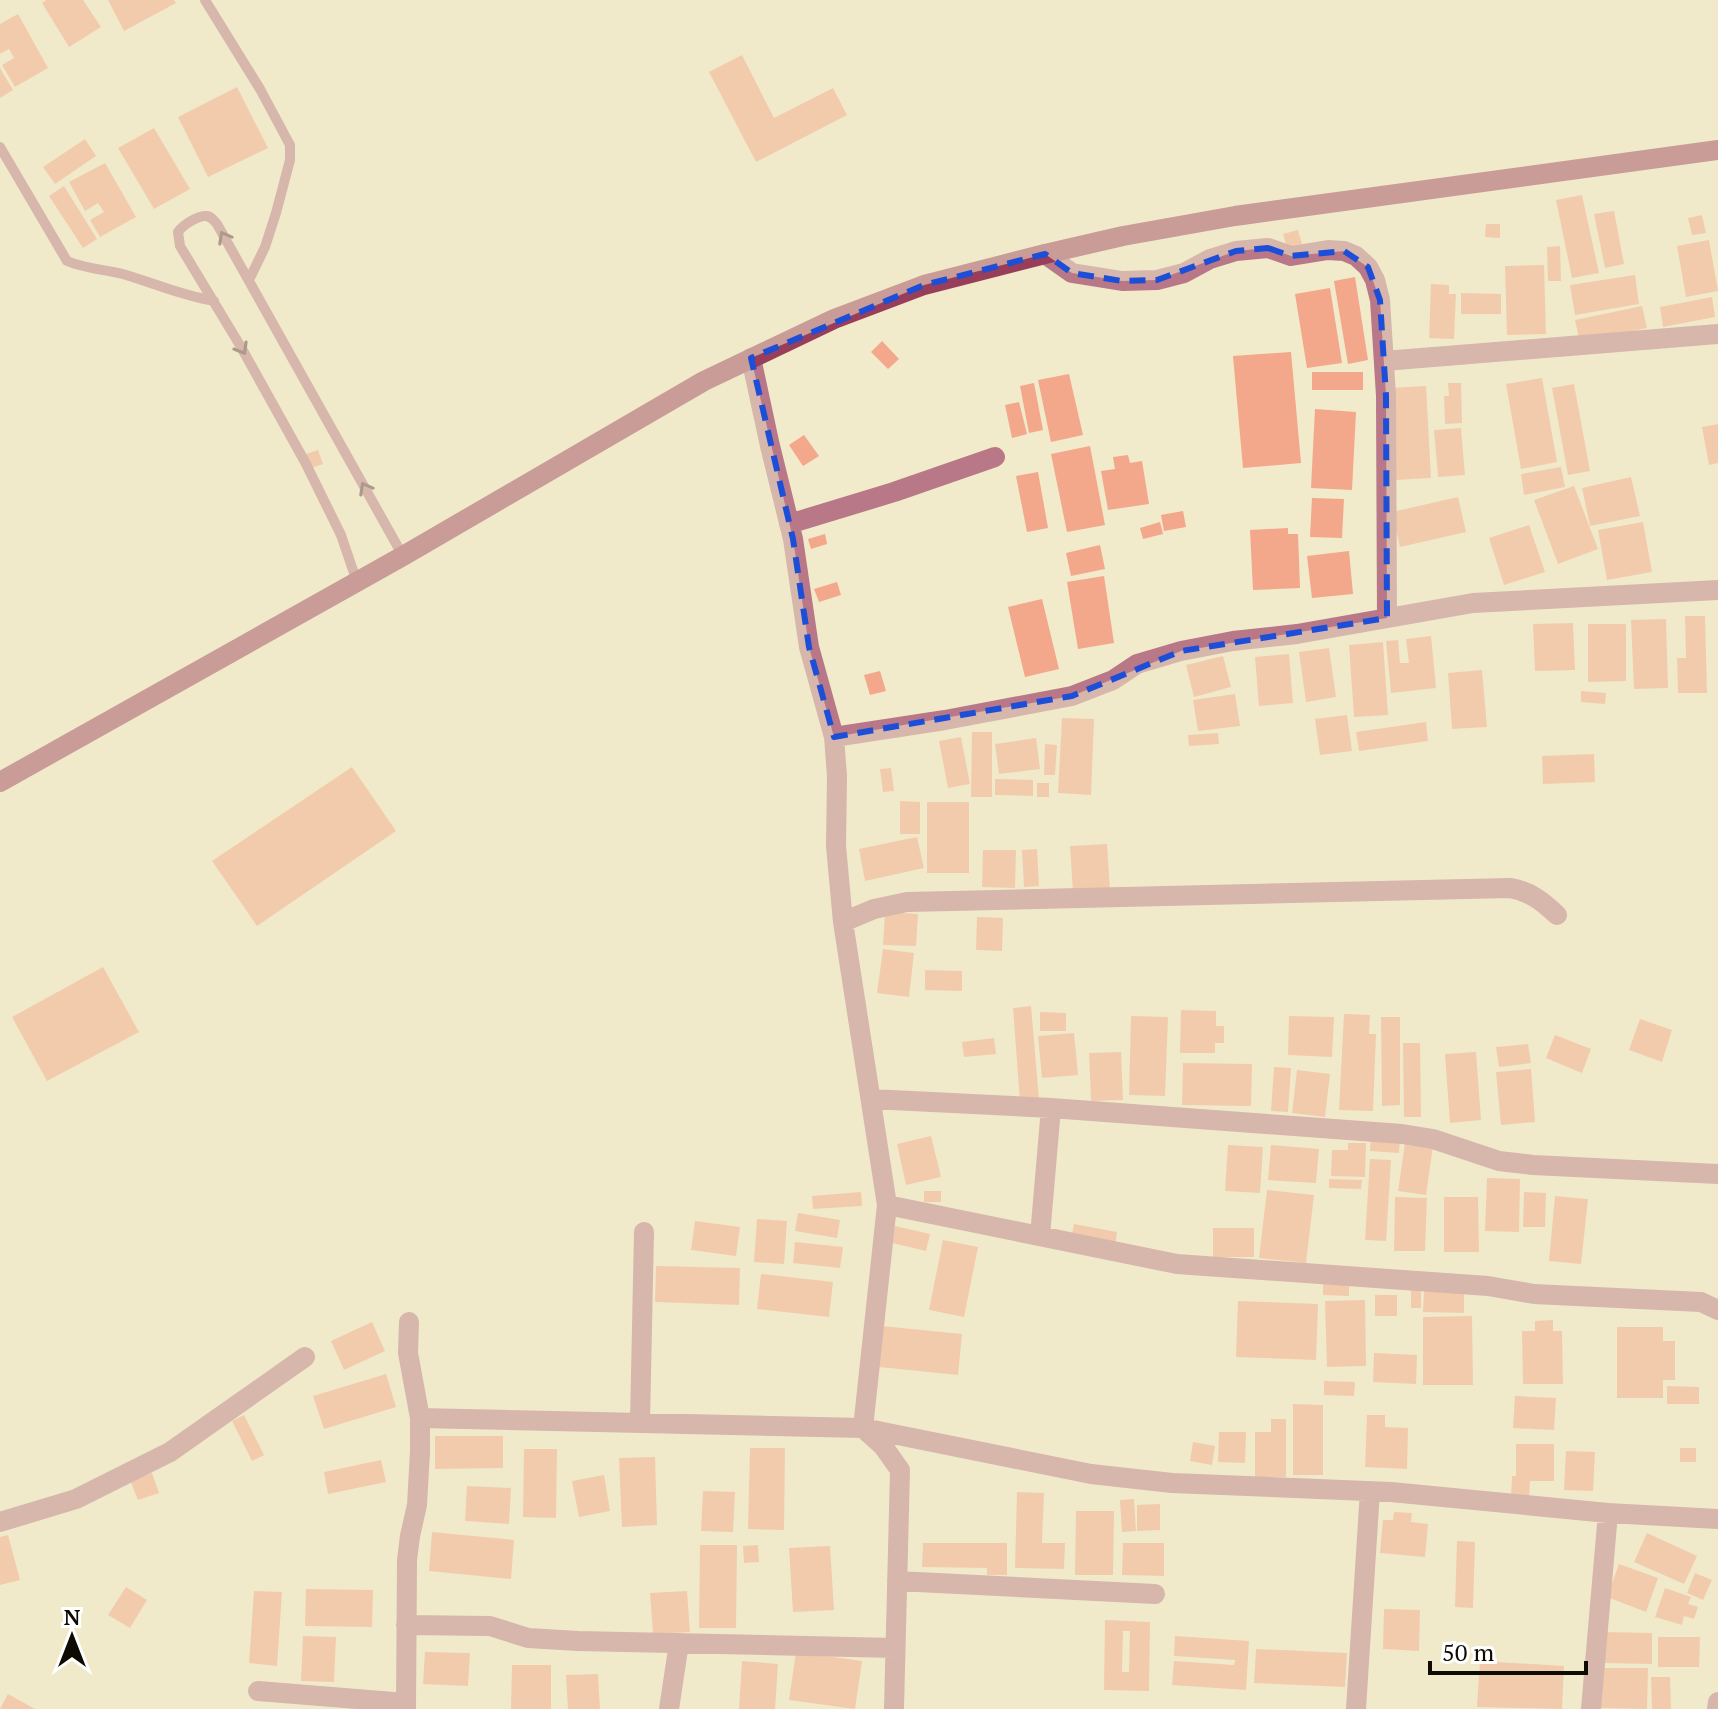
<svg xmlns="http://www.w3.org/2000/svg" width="1718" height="1709" font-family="'PT Serif',serif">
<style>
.building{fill:#f3a78b;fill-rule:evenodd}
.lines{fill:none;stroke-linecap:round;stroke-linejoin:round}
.service{stroke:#b87888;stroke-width:10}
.minor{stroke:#b87888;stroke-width:20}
.secondary{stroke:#993e5a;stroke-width:20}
.oneway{stroke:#5a3c3f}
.marked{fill:none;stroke:#1d4ed8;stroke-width:6;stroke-dasharray:16 10;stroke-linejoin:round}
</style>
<rect width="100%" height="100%" fill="#f1eacb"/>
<!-- building -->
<path class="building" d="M46,0h37l18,27 -32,20 -27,-44z
M108,0h66l2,3 -52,28z
M18,14l30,54 -33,19 -13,-22 12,-7 -5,-9 -9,5v-30z
M742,55l32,63 59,-30 14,27 -91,47 -47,-90z
M0,68l13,22 -13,8z
M237,87l31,61 -60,29 -30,-60z
M154,128l36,61 -36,20 -36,-61z
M85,139l11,17 -41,28 -12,-17z
M105,163l31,54 -36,20 -10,-17 14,-8 -6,-9 -13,8 -16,-29z
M64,186l33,53 -14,9 -34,-52z
M1582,195l17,78 -27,5 -16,-78z
M1614,211l10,53 -19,4 -11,-54z
M1702,215l4,18 -14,2 -4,-17z
M1486,224h14v14l-15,-1z
M1298,230l4,14 -15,4 -4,-14z
M1709,240l9,51 -32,6 -9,-51z
M1560,246l1,35h-13l-1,-34z
M1544,265l2,69 -39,1 -2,-69z
M1635,275l4,29 -64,11 -5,-30z
M1355,277l13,83 -20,4 -14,-83z
M1431,284l18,1v9h7l-2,45 -25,-1z
M1330,288l12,75 -35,5 -12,-74z
M1461,293l40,1v20h-40z
M1712,297l3,20 -52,10 -3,-20z
M1642,306l5,22 -67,14 -5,-22z
M882,341l17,18 -11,10 -17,-17z
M1291,352l10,111 -58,5 -10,-112z
M1312,372h51v18h-51z
M1069,374l14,61 -32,7 -13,-62z
M1542,378l15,84 -36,7 -15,-85z
M1034,383l9,47 -14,3 -9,-47z
M1448,383h13l1,40 -17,1 -1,-28h5z
M1574,384l16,87 -22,4 -16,-87z
M1426,386l5,92 -36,2 -5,-92z
M1019,402l8,32 -15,4 -7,-33z
M1315,409l41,3 -4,78 -41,-2z
M1718,424v39l-9,2 -7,-38z
M1461,428l4,47 -27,2 -4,-47z
M804,435l15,21 -16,10 -14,-21z
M1090,446l15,79 -38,7 -16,-78z
M318,450l5,14 -11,4 -6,-14z
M1128,455l2,8 12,-2 7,43 -41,6 -7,-39 14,-2 -2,-12z
M1561,467l4,20 -41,8 -3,-21z
M1038,472l10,56 -21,4 -11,-56z
M1631,477l9,39 -50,10 -8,-38z
M1574,486l24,63 -40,15 -24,-64z
M1458,497l8,35 -66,15 -8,-35z
M1312,498l32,1 -2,39 -32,-1z
M1183,511l3,16 -22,4 -3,-16z
M1160,522l3,12 -20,5 -3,-11z
M1643,522l9,50 -45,8 -9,-50z
M1529,525l16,47 -41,13 -15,-47z
M1288,528v6h10l2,54 -47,2 -3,-60z
M825,534l2,10 -16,5 -3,-10z
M1100,545l5,24 -34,7 -5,-23z
M1349,551l4,43 -41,4 -5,-42z
M1104,576l10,67 -36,6 -11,-67z
M837,582l4,13 -22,7 -5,-13z
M1042,599l17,70 -34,8 -17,-70z
M1685,616h20l2,77h-29l-1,-35h9z
M1666,619l2,69 -34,1 -3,-69z
M1573,623l2,47 -40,1 -2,-47z
M1588,624h38v57l-38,1z
M1431,636l5,52 -45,5 -5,-52 12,-1 2,23h9l-3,-24z
M1383,642l5,73 -34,2 -5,-72z
M1329,648l7,49 -30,5 -7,-50z
M1289,654l4,49 -34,3 -4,-49z
M1223,656l8,31 -37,10 -8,-32z
M1482,670l5,57 -35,2 -4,-56z
M880,671l6,20 -16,4 -6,-20z
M1581,691l25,2 -1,11 -24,-2z
M1235,694l5,32 -42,5 -5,-31z
M1347,715l5,36 -32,4 -5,-36z
M1062,718l32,1 -3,76 -33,-2z
M1426,722l2,19 -69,10 -3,-19z
M972,732h20v65h-21z
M1218,733l1,11 -30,2 -1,-11z
M961,737l9,47 -22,4 -9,-47z
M1036,738l4,31 -41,5 -4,-30z
M1045,744l12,1 -2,30h-11z
M1594,754l1,28 -52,2 -1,-28z
M352,767l44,64 -139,95 -45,-65z
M891,768l3,23 -11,1 -3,-23z
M995,779l38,1v16l-38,-1z
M1037,783h12v14h-12z
M900,801l20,1v32h-20z
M927,802h42v71h-42z
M917,837l7,31 -59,13 -6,-32z
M1107,844l3,46 -37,2 -3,-46z
M1037,849l2,37 -15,1 -2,-37z
M983,850h33l-1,38 -33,-1z
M885,912l33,2 -2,32 -33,-1z
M977,917l26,1 -1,33 -26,-1z
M883,949l31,4 -5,44 -32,-4z
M103,967l36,65 -92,49 -35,-64z
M925,970l37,1v20l-37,-1z
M1031,1006l8,93 -19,2 -7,-93z
M1181,1010l35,1v15h8v17h-9v10h-35z
M1040,1012l26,1v18h-26z
M1344,1014l26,1 -1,19h7l-3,77 -34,-1z
M1131,1016l37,1 -3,79 -36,-1z
M1289,1016l45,1 -2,40 -44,-2z
M1381,1017h19v88l-18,1z
M1640,1019l32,11 -10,32 -33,-12z
M1074,1033l4,42 -36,3 -4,-42z
M1555,1035l36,14 -9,24 -36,-15z
M994,1038l2,16 -32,3 -2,-15z
M1403,1043h17l1,74h-17z
M1528,1044l3,19 -32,4 -3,-20z
M1121,1052l2,48 -32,1 -2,-48z
M1476,1052l5,68 -31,3 -5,-69z
M1183,1063l69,1 -1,42 -69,-1z
M1274,1067l17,1 -3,44 -17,-1z
M1531,1069l4,53 -34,3 -5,-53z
M1297,1070l33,4 -5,43 -33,-4z
M931,1136l10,41 -35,8 -9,-41z
M1371,1136l29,2 -1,15 -29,-2z
M1348,1143h18l-1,34 -34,-1 1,-26h16z
M1405,1143l28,3 -7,49 -28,-4z
M1228,1145l35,2 -3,46 -35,-2z
M1271,1145l48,4 -3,34 -48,-3z
M1370,1159l21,1 -5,81 -21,-1z
M1487,1178l33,1 -1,53 -34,-1z
M1329,1179l33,1 -1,9 -32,-1z
M1267,1190l47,5 -8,68 -47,-5z
M924,1191h17v11h-17z
M861,1192l1,14 -49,3 -1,-13z
M1524,1192l22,1 -1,34h-22z
M1555,1196l33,3 -7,65 -32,-3z
M1395,1197l32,1 -2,53h-31z
M1444,1197h34l1,55h-35z
M798,1213l42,7 -3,18 -42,-7z
M757,1219l30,2 -3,43 -30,-2z
M695,1221l45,6 -4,29 -45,-6z
M1074,1224l43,8 -2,15 -44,-8z
M895,1226l35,8 -4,17 -34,-8z
M1213,1228h41v29h-41z
M943,1240l35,7 -14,70 -35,-7z
M795,1242l48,5 -3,21 -47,-5z
M656,1266l84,2 -1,37 -84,-3z
M761,1274l72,8 -4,35 -72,-8z
M1323,1280h26v16l-26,-1z
M1411,1289h10v19h-10z
M1424,1291l40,2v20l-41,-1z
M1375,1295h22v21h-22z
M1365,1300l1,66 -39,1 -2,-66z
M1238,1301l80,3 -2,56 -80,-3z
M1472,1316l1,69h-50v-68z
M1553,1320v11h9l1,53h-40l-1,-53h13v-10z
M372,1322l13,29 -41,19 -13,-29z
M882,1326l80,8 -4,41 -79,-8z
M1617,1327h46v14h12v39h-12v18h-46z
M1374,1353l43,2 -1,29 -43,-2z
M386,1374l10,33 -72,22 -11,-33z
M1324,1381l31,1 -1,14 -30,-1z
M1667,1386l32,1v17h-32z
M1515,1396l41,2 -2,32 -41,-2z
M1293,1404l30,1v70h-30z
M244,1415l20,40 -12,6 -20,-40z
M1367,1415h18v12l23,1 -1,41 -42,-2z
M1271,1419h15v58h-31v-45h16z
M1219,1432h27l-1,31 -27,-1z
M435,1436h68v32l-68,1z
M1193,1442l22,4 -3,19 -22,-4z
M1516,1444h38v37h-24l-1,17h-18l1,-22h4z
M750,1448h35l-1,82 -36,-1z
M1680,1448h16v14h-16z
M524,1449h33l-1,69 -33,-1z
M1566,1451l29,1 -2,39 -29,-1z
M655,1457l2,68 -35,2 -3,-69z
M381,1460l5,22 -58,12 -4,-22z
M152,1473l7,20 -21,7 -8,-20z
M604,1475l6,36 -31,6 -7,-36z
M467,1486l44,2 -2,36 -44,-3z
M703,1491l32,1 -2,40 -32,-1z
M1017,1492l27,1 -2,50h23l-1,26 -49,-1z
M1134,1499l2,32 -14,1 -2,-32z
M1160,1504v26l-23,1v-26z
M1076,1511h38l-1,64h-38z
M1394,1512l18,1 -1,9 17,2 -3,33 -45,-4 3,-33h10z
M432,1532l82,8 -3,39 -82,-8z
M1647,1533l50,23 -13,28 -50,-22z
M8,1535l12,45 -20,5v-48z
M1457,1541l18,1 -2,66 -18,-1z
M923,1543h84v32h-20v-7l-65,-1z
M1123,1543h41v33l-42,-1z
M700,1545h37l-1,83h-37z
M758,1545l1,17 -15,1 -1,-17z
M830,1546l4,64 -41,2 -4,-64z
M1619,1564l39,14 -12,34 -39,-15z
M1695,1573l17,7 -9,20 -16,-7z
M126,1587l21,13 -17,28 -22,-13z
M1665,1588l26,9 -3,7 10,3 -4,12 -10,-3 -2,9 -27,-8z
M306,1589l67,1 -1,37 -67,-1z
M254,1591l28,1 -5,74 -28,-3z
M687,1591l3,41 -37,2 -3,-41z
M1384,1609l36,1 -1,41 -36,-2z
M1105,1620l45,2 -1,69 -45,-1zM1123,1631h7l-1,41h-7z
M1603,1632l49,1v31l-50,-1z
M303,1636l33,1 -2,45 -33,-1z
M1175,1636l74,5 -3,49 -74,-5 2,-24 60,4 1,-5 -61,-4z
M1658,1637h42l-1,30h-41z
M1256,1649l91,4 -2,34 -91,-4z
M425,1652l45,1 -2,33 -45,-2z
M796,1652l66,9 -7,48 -66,-9z
M742,1661l36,3 -3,45h-36z
M1480,1661l84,5 -2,43 -85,-2z
M512,1665h39v44h-40z
M1599,1668h49l-1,41 -48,-1z
M598,1674l2,35h-32l-2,-34z
M1651,1677h19l1,32h-19z
M8,1694l27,15h-35z"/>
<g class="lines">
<!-- service -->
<path class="service" d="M205,0l55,89 30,56v15l-14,53 -11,34 -16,33
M0,147l67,114c19,8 36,8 56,13 30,9 60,22 91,27
M357,582l-16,-47 -36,-73 -64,-115 -61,-101 -2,-14c5,-7 20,-17 29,-16 5,1 7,5 10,8l186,332"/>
<!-- minor -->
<path class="minor" d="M1045,254l27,19 50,8 35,-1 27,-7 26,-14 26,-8 32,-3 23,8 37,-6 16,1 12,5 12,11 7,13 5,20 6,96 1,222
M751,358l19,88 23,93 16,108 25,90 3,39 -1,70 7,76 44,283 290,59 311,22 46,8 167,8 17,8
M1384,361l334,-27
M789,524l105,-32 101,-35
M834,737l111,-17 127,-24 41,-16 24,-16 44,-13 52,-10 64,-7 176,-31 245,-13
M843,922l31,-13 33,-7 603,-14c20,3 33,14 47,27
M871,1099l180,9 351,26 31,5 66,22 34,4 185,9
M887,1205l-24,223 20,18 17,24 -6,239
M1040,1236l11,-128
M420,1418l443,10 228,46 81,9 219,9 217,21 110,6
M640,1423l4,-191
M0,1522l76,-23 94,-47 135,-95
M897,1581l258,13
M406,1625l84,1 38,12 50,3 317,7
M258,1691l148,12
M406,1709l1,-149 3,-24 7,-31 3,-53v-34l-12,-65 1,-31
M669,1709l10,-66
M1356,1709l14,-218
M1591,1709l17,-196
M1717,1709l1,-7"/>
<!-- secondary -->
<path class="secondary" d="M0,782l403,-226 301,-175 130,-62 90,-34 121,-31 78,-18 112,-20 483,-66"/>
</g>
<!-- one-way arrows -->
<defs><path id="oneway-chevron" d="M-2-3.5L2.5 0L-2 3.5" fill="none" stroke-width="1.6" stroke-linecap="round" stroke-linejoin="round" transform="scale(2)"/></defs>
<g class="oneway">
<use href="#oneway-chevron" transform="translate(224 237) rotate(-119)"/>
<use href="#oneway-chevron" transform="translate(242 349) rotate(60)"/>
<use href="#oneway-chevron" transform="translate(365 488) rotate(-119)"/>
</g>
<!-- marked area -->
<path d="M0 0H1718V1709H0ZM1268,248l23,8 53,-5 24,16 12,33 6,96 1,222 -206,33 -109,45 -238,41 -25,-90 -16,-108 -42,-181 173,-73 121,-31 27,19 50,8 35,-1 79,-29z" fill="#f1eacb" fill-opacity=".55" fill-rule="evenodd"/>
<path class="marked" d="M1268,248l23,8 53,-5 24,16 12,33 6,96 1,222 -206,33 -109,45 -238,41 -25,-90 -16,-108 -42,-181 173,-73 121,-31 27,19 50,8 35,-1 79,-29z"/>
<!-- north arrow -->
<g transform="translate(72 1637)" stroke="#ffffff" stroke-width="6" paint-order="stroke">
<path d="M0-6L14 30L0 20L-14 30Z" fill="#0e0b03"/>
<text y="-12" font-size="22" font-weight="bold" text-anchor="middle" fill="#0e0b03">N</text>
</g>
<!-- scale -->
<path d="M1430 1661v12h156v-12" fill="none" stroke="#0e0b03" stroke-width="4"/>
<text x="1442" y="1661" font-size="24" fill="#0e0b03" stroke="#ffffff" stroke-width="6" paint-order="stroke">50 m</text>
</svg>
